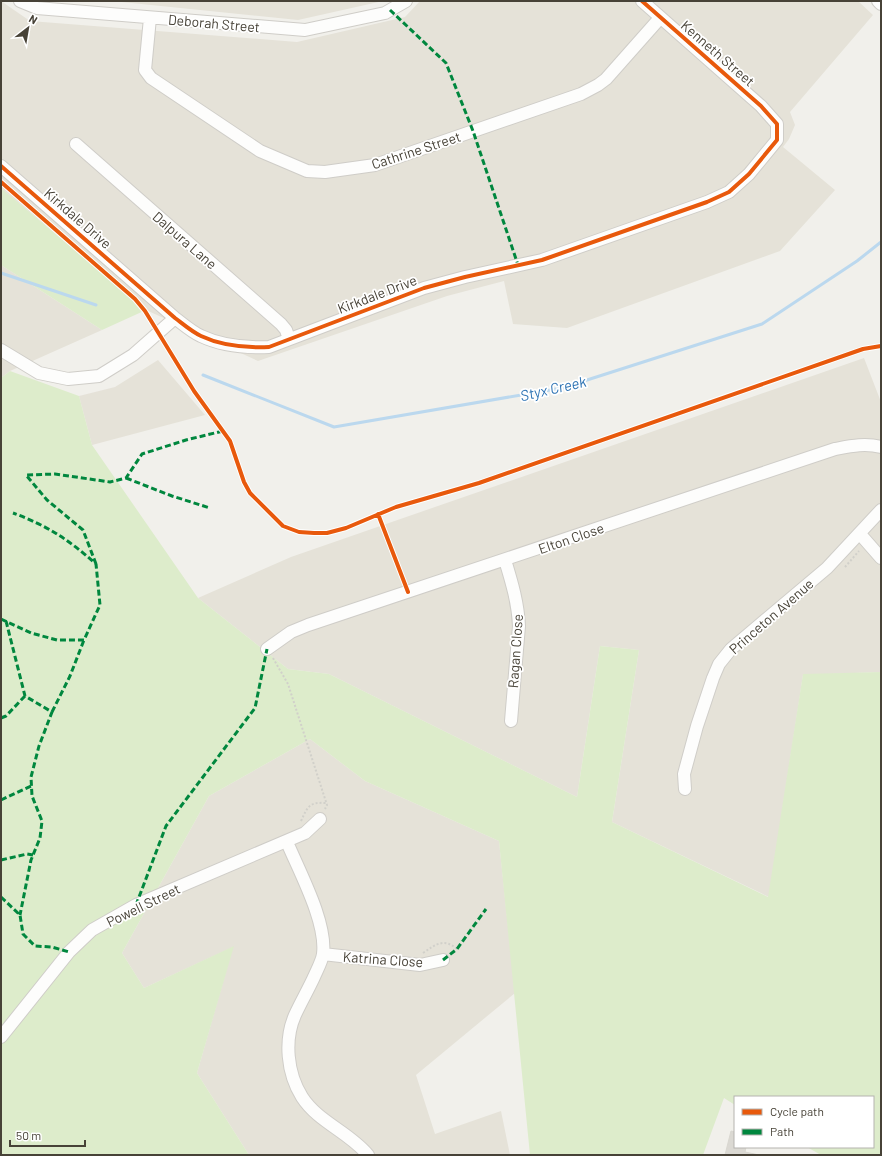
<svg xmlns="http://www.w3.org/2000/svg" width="882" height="1156" font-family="Barlow,sans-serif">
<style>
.residential{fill:#e5e2d8}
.green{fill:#ddeccb}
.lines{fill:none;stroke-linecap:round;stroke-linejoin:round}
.stream{stroke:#bbd8ee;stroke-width:3}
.building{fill:#dbd9d3;stroke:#d9d7d0}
.street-casing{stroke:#cfcdc8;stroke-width:14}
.path{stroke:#d1d0ca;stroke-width:2;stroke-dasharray:2 2;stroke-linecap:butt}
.street{stroke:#fdfdfc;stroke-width:12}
.quiet{stroke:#00873e;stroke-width:3;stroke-dasharray:6 3;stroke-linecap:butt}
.cycleway-casing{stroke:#fff;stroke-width:6}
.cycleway{stroke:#e8590c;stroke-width:4}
.labels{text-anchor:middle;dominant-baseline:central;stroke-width:3.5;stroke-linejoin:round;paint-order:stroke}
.street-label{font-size:14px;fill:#474237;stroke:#fff}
.water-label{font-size:15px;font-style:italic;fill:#2f74b4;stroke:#fff}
</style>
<rect width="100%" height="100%" fill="#f1f0eb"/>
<!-- residential -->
<path class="residential" d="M1,1l29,20 267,21 108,-25 15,-16h438l15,14 -83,97 5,13 -6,14 -6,8 52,43 -55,61 -213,77 -54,-4 -9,-43 -57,15 -189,65 -112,-51 -145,-122z
M112,1h271l-85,19z
M1,265l101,65 -92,41 -9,7z
M864,358l17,44v270l-78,3 -34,222 -157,-75 27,-172 -39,-4 -23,151 -248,-123 -41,-5 -90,-71 93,-41z
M158,360l47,55 -113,30 -13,-49 36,-9z
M310,739l55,42 134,60 16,152 -99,82 19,59 66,-23 9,44h-261l-52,-82 36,-126 -89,41 -22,-35 87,-157z"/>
<!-- green -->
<path class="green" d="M1,188l145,122 -44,20 -101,-65z
M10,371l69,25 13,49 106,153 90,71 41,5 248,123 23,-151 39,4 -27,172 156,75 35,-223 78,-2v483h-60l-14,-8h66v-50h-138v8l-11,-7 -21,57h-173l-31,-314 -134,-60 -55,-42 -101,57 -87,157 22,35 90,-42 -37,127 52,82h-248v-777z"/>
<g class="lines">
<!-- stream -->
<path class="stream" d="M1,273l95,32
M203,375l131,52 228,-39 200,-64 95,-63 24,-19"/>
</g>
<!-- building -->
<path class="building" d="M731,1131l4,1v15h11l-1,5 14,3h-34z"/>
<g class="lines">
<!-- street casing -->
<g class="street-casing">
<path id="street" d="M20,1l17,7 268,22 80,-17 21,-12
M878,1l3,3
M150,18l-5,52 6,8 109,73 47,20 18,1 50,-7 206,-71 17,-9 8,-6 54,-61
M76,144l205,180 5,6 3,9
M1,166l174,152c8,6 17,14 26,18 21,10 44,12 68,11l155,-59 41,-11 77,-17 165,-58 22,-10 20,-18 28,-34v-16l-16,-18 -119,-105
M1,350l38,23 29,6 31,-3 34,-21 42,-37
M860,534l21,24
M505,560c7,23 13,43 14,66l-8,95
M267,649l24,-17 17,-7 527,-176c16,-3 30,-6 46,-2
M685,789l-1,-15 13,-48 16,-48 6,-14 12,-15 96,-81 54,-58
M287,842c12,29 40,80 36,112 -1,7 -6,16 -9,23 -6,13 -13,25 -19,38 -11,25 -8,58 7,82 16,25 47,35 66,58
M323,954l97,11 23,-5
M1,1037l68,-85 23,-22 44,-25 169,-72 15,-14"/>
</g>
<!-- path -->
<path class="path" d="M845,567l14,-16
M273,658l15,26 39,121 -2,4
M301,821c7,-15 8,-19 25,-18
M423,953c13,-9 21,-15 34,-4"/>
<!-- street -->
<use href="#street" class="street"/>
<!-- quiet -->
<path class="quiet" d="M390,10l56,53 27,68 45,134
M126,478l46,18 38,12
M96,564l-13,-34 -36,-30 -21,-25 29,-1 55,8 16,-4 16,-24 44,-14 37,-9
M1,619l30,14 26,7h27l16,-35 -4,-41c-27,-24 -48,-38 -83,-51
M6,621l19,75 27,16 -13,34 -8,31 1,19 10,25 -2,17 -9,22 -11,55
M52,712l18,-36 14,-36
M1,718l5,-2 19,-20
M1,800l30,-14
M1,860l26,-6 6,1
M1,897l19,18 3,19 12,12 17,1 17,5
M136,905l30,-79 89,-118 12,-59
M443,960l14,-11 29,-40"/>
<!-- cycleway casing -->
<g class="cycleway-casing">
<path id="cycleway" d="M1,166l174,152c8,6 17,14 26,18 21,10 44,12 68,11l155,-59 41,-11 77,-17 165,-58 22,-10 20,-18 28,-34v-16l-16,-18 -119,-105
M1,182l134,117 10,12 49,80 36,50 14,41 6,11 33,33 16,6 15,1h13l19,-5 50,-21 83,-24 384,-134 18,-3
M378,514l30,78"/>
</g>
<!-- cycleway -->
<use href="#cycleway" class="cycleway"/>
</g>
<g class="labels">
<!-- street labels -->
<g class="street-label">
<text transform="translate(214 23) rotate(5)">Deborah Street</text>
<text transform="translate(718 53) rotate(41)">Kenneth Street</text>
<text transform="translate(416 150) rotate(-18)">Cathrine Street</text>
<text transform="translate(78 218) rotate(41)">Kirkdale Drive</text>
<text transform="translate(185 240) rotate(41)">Dalpura Lane</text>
<text transform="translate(377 294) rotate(-21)">Kirkdale Drive</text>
<text transform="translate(571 538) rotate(-19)">Elton Close</text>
<text transform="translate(771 616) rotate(-41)">Princeton Avenue</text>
<text transform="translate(515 651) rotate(-86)">Ragan Close</text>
<text transform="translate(143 905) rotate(-26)">Powell Street</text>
<text transform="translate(383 959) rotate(4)">Katrina Close</text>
</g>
<!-- water labels -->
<g class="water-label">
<text transform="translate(553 388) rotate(-13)">Styx Creek</text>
</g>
</g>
<!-- border -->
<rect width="882" height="1156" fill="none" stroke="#474237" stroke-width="4"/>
<!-- legend -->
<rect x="734" y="1096" width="140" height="52" fill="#ffffff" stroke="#b5b3af"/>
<rect x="742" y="1109" width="20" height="6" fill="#e8590c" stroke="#b5b3af"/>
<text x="770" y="1116" font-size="12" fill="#474237">Cycle path</text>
<rect x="742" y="1129" width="20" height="6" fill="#00873e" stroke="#b5b3af"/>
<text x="770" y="1136" font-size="12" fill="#474237">Path</text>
<!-- north arrow -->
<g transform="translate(28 28) rotate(31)" stroke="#ffffff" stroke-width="3" paint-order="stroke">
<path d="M0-3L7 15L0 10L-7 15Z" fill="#474237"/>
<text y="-6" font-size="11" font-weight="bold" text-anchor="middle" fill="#474237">N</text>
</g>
<!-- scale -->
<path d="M10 1140v6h75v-6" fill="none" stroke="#474237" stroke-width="2"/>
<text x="16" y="1140" font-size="12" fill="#474237" stroke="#ffffff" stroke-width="3" paint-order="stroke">50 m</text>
</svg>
